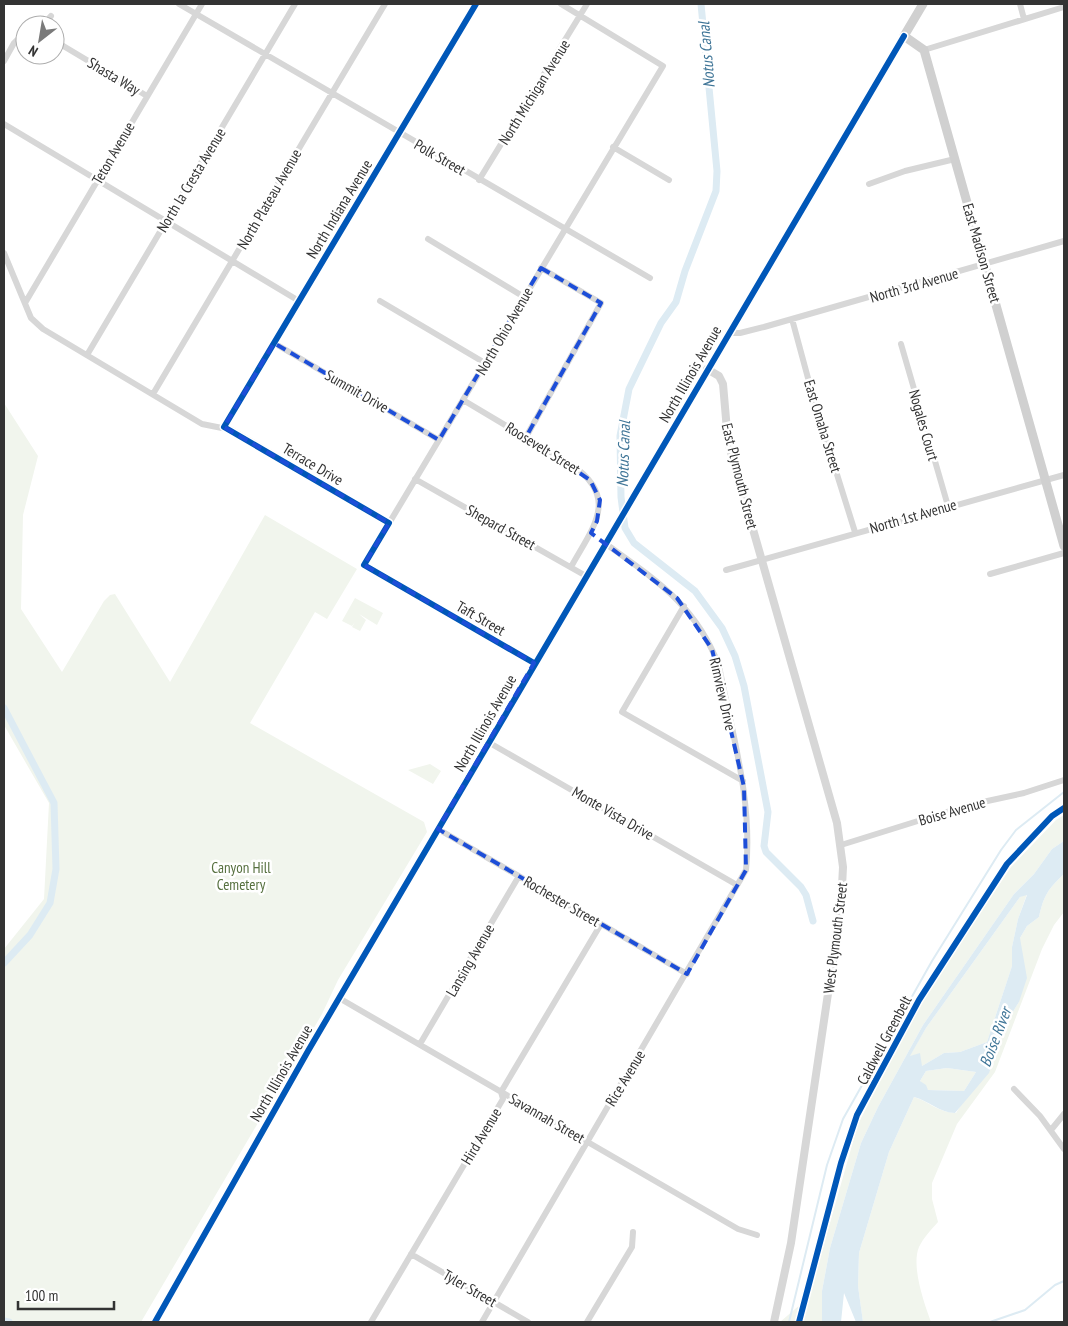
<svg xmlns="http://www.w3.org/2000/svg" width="1068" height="1326" font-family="'PT Sans Narrow',sans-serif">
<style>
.green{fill:#f1f5ed}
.water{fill:#ddebf3;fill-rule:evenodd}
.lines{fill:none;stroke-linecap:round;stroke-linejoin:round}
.stream{stroke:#ddebf3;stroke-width:2}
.canal{stroke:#ddebf3;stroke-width:7}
.minor{stroke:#d7d7d7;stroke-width:6}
.tertiary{stroke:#d7d7d7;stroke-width:8}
.secondary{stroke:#d0d0d0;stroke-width:9}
.cycleway-casing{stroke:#fff;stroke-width:9}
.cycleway{stroke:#0057b8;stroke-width:6}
.marked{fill:none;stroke:#1d4ed8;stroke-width:4;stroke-dasharray:10 6;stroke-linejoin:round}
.labels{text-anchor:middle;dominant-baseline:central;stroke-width:5;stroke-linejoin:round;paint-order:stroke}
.street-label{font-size:15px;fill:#333;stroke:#fff}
.park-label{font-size:15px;fill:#56703f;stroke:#fff}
.water-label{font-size:16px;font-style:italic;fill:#3f7597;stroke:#fff}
</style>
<rect width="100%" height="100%" fill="#fff"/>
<!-- green -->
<path class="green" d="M4,403l34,53 -15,59 -2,94 41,63 42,-71 6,-6 5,-1 55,88 95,-167 92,54 -30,50 -12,-7 -65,111 174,99 3,10 -89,148 -16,34 -181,308h-137v-373l40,-50 5,-96 -45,-78z
M355,598l28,15 -6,12 -18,-11 7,6 -6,11 -8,-4 3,-5 -3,4 -10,-5z
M430,764l11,7 -8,13 -25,-14z
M1064,815v26l-12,8 -18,25 -20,20 -91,131 -45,82 -17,36 -31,105 -8,43v31h-42l29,-25 49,-173 63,-122 90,-135 45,-47z
M1064,874v38l-10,13 -12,24 -47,123 -38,52 -25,59v16l6,23c-6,7 -15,16 -19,25 -8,19 5,56 12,75h-68l-5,-36 1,-33 30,-101 25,-55c15,5 26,16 42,16l43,-67 7,-23 13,-21 1,-64 7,-12 12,-9c5,-22 9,-28 25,-43z
M1027,894l-9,25 -6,28v19l-25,76 -27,10 -16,1 -22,13 -7,-10 -6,1 17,-29 94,-131z
M947,1068l29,4 -12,19 -36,-1 -8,-9 6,-10z"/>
<!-- water -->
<path class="water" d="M1064,841v33c-16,15 -20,21 -25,43l-12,9 -7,12 7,40 -8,24 -13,21 -17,50 -34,40c-15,0 -26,-12 -41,-16l-25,55 -30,101 -1,33 5,36h-7l-12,-29 -3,29h-19v-31l8,-43 31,-105 17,-36 45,-82 91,-131 20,-20 18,-25zM1027,895l-9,24 -6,28v19l-25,76 -27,10 -16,1 -22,13 -2,-13 -10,3 16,-28 94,-131zM947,1068l29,4 -12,19 -36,-1 -2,-5 -6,-4 6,-10z"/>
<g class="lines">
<!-- stream -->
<path class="stream" d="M789,1322l38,-157 16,-46 89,-158 69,-111 15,-20 48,-38
M990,1322l35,-12 30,-25 9,-4"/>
<!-- canal -->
<path class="canal" d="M701,4l16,167 -1,20 -31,80 -9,31 -15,21 -32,66 -9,47 1,61 4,31 9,15 61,48 27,37 13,28 9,30 24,126 -4,34 2,6 35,35 5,8 7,26
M4,708l50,95 2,66 -6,34 -20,32 -26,28
M4,1321l5,1"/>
<!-- minor -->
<path class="minor" d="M179,4l471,274
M1020,4l4,15
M43,25l8,-9
M55,41l92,55
M924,50l140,-43
M4,61l10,-18 11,-11
M4,124l295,177
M613,147l56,33
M479,180l108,-176
M869,184l36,-13 50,-12
M428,239l96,58
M4,253l27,65 12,11 159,95 30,6 157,93
M380,301l105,62
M25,303l177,-299
M792,319l23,85 40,128
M728,333h12l24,-6 300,-86
M274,343l165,97
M901,344l47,162
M87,355l208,-351
M153,394l232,-390
M463,400l109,65c48,33 21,62 -1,102
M224,427l252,-423
M526,437l75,-134 -60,-35
M415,479l171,97
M726,570l338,-95
M990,574l74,-21
M684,606l-62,106 121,69
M534,663l-170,-98 299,-499 -102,-62
M488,742l249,143
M438,829l249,145
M841,845l128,-40 55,-12 40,-13
M339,998l399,231 19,6
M420,1044l99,-168
M1014,1089l26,27 24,33
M1051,1130l13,-16
M411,1254l117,68
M371,1322l132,-223 -2,-7 100,-168
M482,1322l264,-452c7,-68 -14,-137 -27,-204 -23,-61 -63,-86 -113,-122
M587,1322l45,-75 1,-15"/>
<!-- tertiary -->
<path class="tertiary" d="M707,369l12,7 4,8 5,58 109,381 6,44 -2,39 -50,337 -17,79
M155,1322l153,-271 596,-1015"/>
<!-- secondary -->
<path class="secondary" d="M923,4l-19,32 20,14 140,496"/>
<!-- cycleway casing -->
<g class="cycleway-casing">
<path id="cycleway" d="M476,4l-252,423 165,96 -25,42 170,98
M155,1322l153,-271 596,-1015
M799,1322l42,-159 16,-48 62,-115 88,-136 45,-48 12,-8"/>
</g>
<!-- cycleway -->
<use href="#cycleway" class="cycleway"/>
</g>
<!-- marked area -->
<path class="marked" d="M541,268l60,35 -75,134 64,43 10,20 -3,21 -6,12 86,65 35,51 32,138 2,83 -59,104 -249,-145 96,-166 -170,-98 25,-42 -165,-96 50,-84 165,97z"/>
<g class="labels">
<!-- street labels -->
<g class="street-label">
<text transform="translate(114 76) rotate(31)">Shasta Way</text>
<text transform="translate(534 92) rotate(-58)">North Michigan Avenue</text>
<text transform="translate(113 153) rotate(-60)">Teton Avenue</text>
<text transform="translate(440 157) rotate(30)">Polk Street</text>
<text transform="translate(191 180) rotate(-59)">North la Cresta Avenue</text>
<text transform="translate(269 199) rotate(-60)">North Plateau Avenue</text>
<text transform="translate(339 209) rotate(-59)">North Indiana Avenue</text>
<text transform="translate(982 253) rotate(74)">East Madison Street</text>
<text transform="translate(914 285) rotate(-16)">North 3rd Avenue</text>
<text transform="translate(504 331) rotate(-60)">North Ohio Avenue</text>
<text transform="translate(690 374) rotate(-60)">North Illinois Avenue</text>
<text transform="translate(357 391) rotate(30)">Summit Drive</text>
<text transform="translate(924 425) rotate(74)">Nogales Court</text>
<text transform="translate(823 426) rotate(73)">East Omaha Street</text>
<text transform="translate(543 448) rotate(32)">Roosevelt Street</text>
<text transform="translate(313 464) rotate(31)">Terrace Drive</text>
<text transform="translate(740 476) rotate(76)">East Plymouth Street</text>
<text transform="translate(913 516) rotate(-16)">North 1st Avenue</text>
<text transform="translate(501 527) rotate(29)">Shepard Street</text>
<text transform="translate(481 618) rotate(30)">Taft Street</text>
<text transform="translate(723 694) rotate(77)">Rimview Drive</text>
<text transform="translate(485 723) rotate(-60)">North Illinois Avenue</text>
<text transform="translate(952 811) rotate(-16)">Boise Avenue</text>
<text transform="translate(613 813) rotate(30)">Monte Vista Drive</text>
<text transform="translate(562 901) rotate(30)">Rochester Street</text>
<text transform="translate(835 938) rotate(-83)">West Plymouth Street</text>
<text transform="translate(470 960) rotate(-60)">Lansing Avenue</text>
<text transform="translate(884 1040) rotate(-62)">Caldwell Greenbelt</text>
<text transform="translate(281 1073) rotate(-60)">North Illinois Avenue</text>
<text transform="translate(625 1078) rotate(-59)">Rice Avenue</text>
<text transform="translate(547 1118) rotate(30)">Savannah Street</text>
<text transform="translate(481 1136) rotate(-59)">Hird Avenue</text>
<text transform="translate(470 1288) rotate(30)">Tyler Street</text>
</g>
<!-- park labels -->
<g class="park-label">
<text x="241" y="867">Canyon Hill<tspan x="241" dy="17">Cemetery</tspan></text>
</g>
<!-- water labels -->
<g class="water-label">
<text transform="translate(706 55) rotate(-95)">Notus Canal</text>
<text transform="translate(623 454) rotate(-88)">Notus Canal</text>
<text transform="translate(995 1037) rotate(-69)">Boise River</text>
</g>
</g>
<!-- border -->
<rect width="1068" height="1326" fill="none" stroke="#333333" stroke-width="10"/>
<!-- north arrow -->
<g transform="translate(40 40) rotate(211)"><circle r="24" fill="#ffffff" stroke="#adadad"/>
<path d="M0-4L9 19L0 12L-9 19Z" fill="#7a7a7a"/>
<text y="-8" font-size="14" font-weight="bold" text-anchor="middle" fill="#333333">N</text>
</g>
<!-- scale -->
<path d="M18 1301v8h96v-8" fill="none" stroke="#333333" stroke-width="2.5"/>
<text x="25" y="1301" font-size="15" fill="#333333" stroke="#ffffff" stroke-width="4" paint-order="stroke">100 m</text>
</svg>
